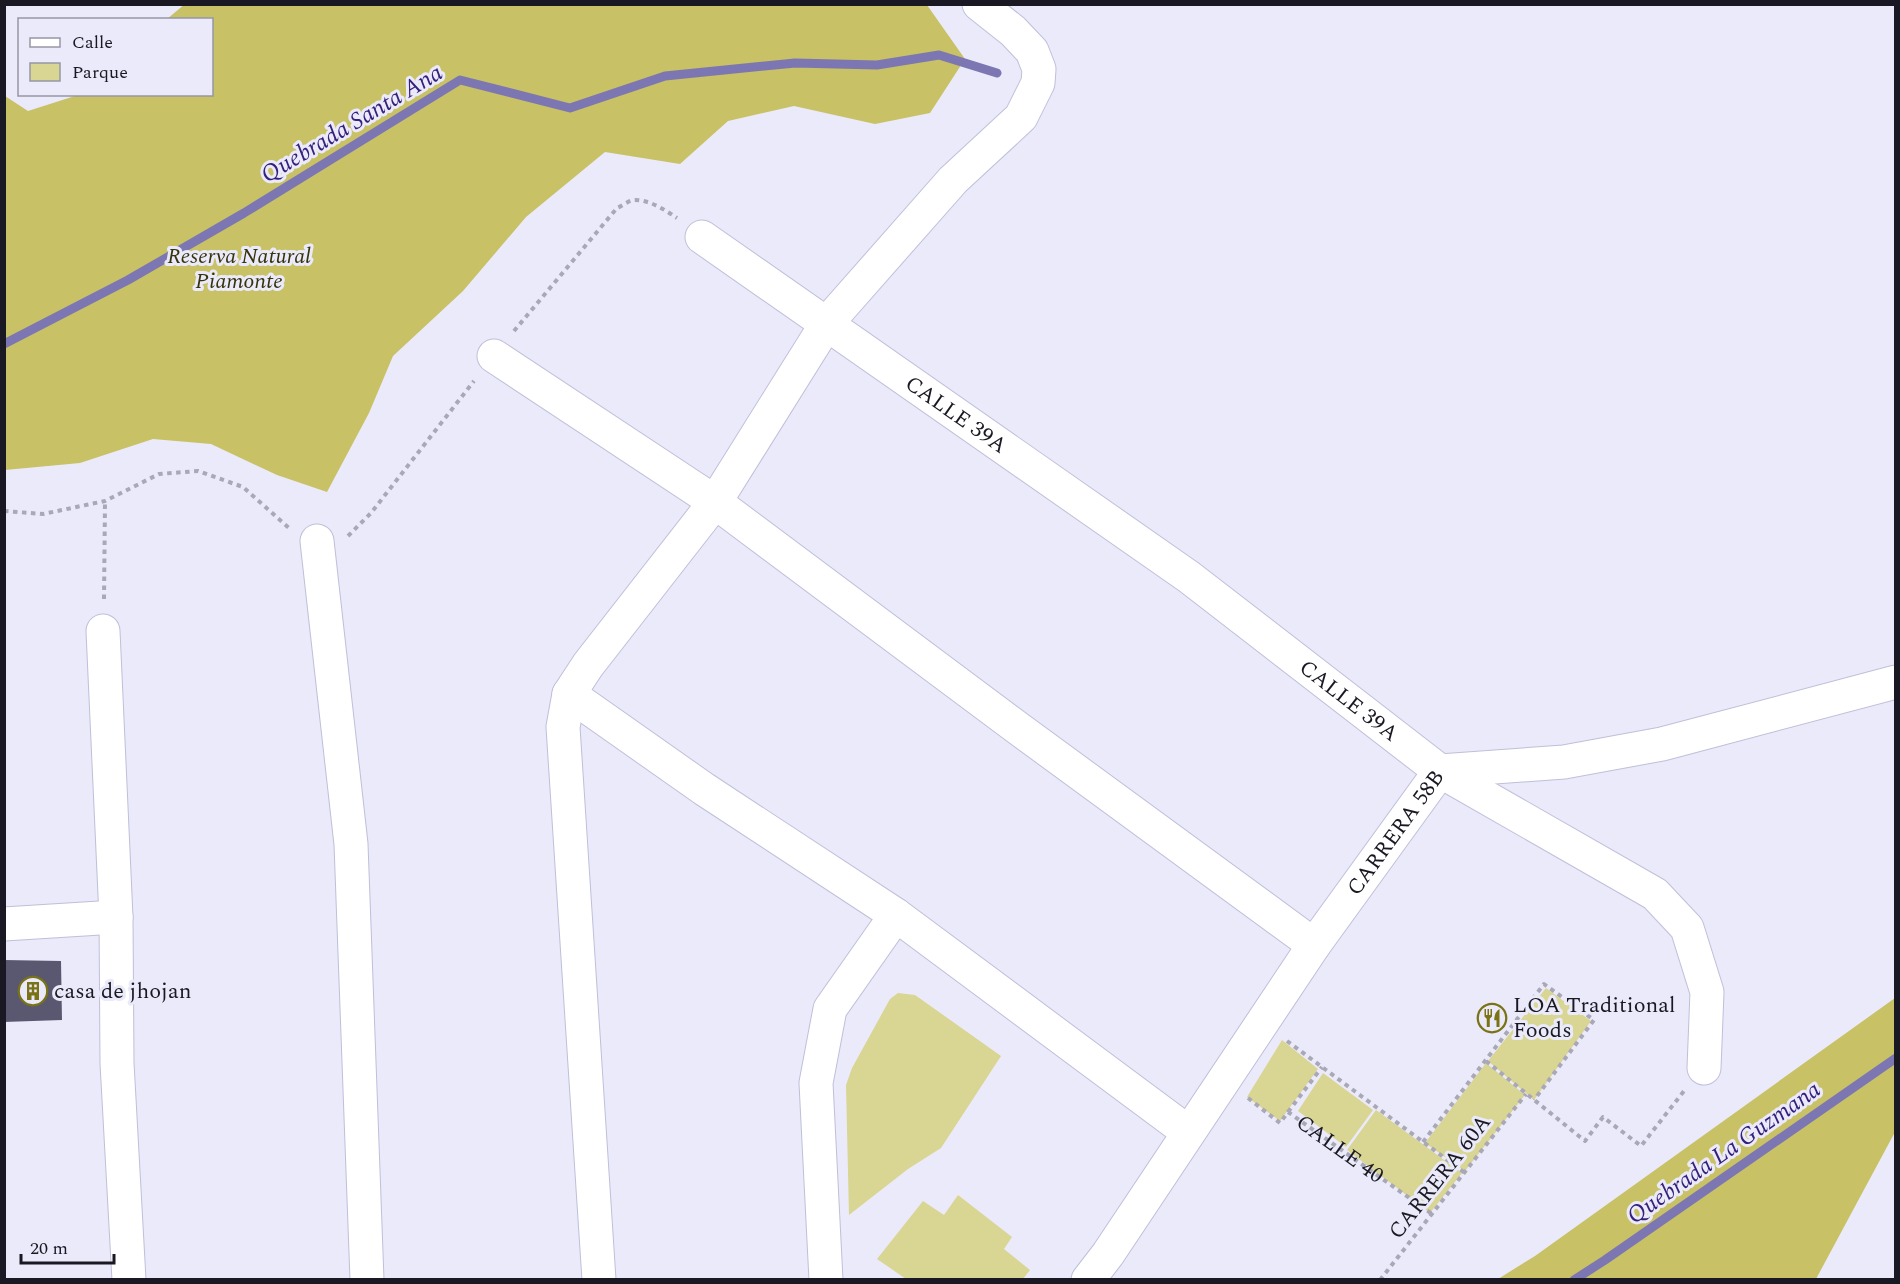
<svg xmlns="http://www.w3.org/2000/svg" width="1900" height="1284" font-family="Spectral,serif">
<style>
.green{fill:#d9d592}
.forest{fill:#c8c165}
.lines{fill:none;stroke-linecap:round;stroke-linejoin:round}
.stream{stroke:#7c77b2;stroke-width:9}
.building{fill:#5a5870}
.minor-casing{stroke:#bfbfd9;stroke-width:35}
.path{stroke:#a9a8b7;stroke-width:4;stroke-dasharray:4.5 4.5;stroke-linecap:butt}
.minor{stroke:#fff;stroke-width:33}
.labels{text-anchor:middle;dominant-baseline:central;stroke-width:6;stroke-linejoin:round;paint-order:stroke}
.park-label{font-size:22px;font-style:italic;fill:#36330a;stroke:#eaeafb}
.street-label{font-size:22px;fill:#1a1923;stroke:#eaeafb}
.poi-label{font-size:22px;fill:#1a1923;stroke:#eaeafb;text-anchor:start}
.water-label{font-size:24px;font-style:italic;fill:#36207b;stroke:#eaeafb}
</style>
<rect width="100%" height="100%" fill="#eaeafb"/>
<!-- green -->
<path class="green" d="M1546,988l45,33 -57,79 -46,-39z
M898,993l17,2 86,61 -60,92 -33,21 -59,46 -3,-130 6,-17 38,-69z
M1282,1040l36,29 -38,52 -33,-24z
M1486,1063l39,32 -60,76 -40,-28z
M1323,1073l50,37 -27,37 -48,-36z
M1376,1110l86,63 -32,40 -83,-63z
M958,1195l54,42 -8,12 26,21 -7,9h-117l-29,-20 46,-58 21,14z"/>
<!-- forest -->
<path class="forest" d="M185,4l742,1 38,54 -35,54 -55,11 -81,-18 -66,15 -48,43 -75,-12 -79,65 -63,74 -70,65 -24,57 -42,79 -50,-17 -66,-31 -58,-5 -73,24 -75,7v-374l23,15 50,-16 134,-1v-74l-45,-1z
M1895,998v134l-79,147h-318l37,-23z"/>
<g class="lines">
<!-- stream -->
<path class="stream" d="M4,344l124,-64 116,-67 216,-133 110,28 95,-32 130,-13 82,2 62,-10 58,18
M1574,1280l31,-20 291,-202"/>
</g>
<!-- building -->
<path class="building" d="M4,960l57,1 1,59 -58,2z"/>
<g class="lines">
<!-- minor casing -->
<g class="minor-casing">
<g id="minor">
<path id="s2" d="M702,237l487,340 251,194 215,123 32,34 20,64 -3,76"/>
<path d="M494,356l221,146 304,227 295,216"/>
<path d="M317,541l34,303 16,436"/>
<path d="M103,631l13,286 1,146 12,217"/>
<path d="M569,694l135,95 192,126 292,217"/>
<path d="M4,924l112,-7"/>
<path d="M599,1280l-36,-553 6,-33 19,-29 127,-163 112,-179 126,-143 68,-63 17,-34 1,-14 -7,-18 -19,-20 -34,-27"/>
<path d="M826,1280l-10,-197 14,-74 66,-94"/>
<path id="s3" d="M1088,1280l20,-26 206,-309 126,-174 124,-9 98,-18 234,-62"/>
</g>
</g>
<!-- path -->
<g class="path">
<path d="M514,331l103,-123c5,-2 12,-8 18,-8 15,0 30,10 42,18"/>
<path d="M4,511l39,3 62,-13 54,-27 39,-3 45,16 46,41"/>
<path d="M348,536l23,-23 103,-132"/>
<path d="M104,599l1,-98"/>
<path d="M1287,1041l178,132"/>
<path d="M1486,1061l99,80 18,-24 38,29 43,-55"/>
<path id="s1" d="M1248,1098l32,25 8,-11 144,102"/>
<path d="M1288,1112l34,-45"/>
<path d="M1423,1142l121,-158 50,36 -60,80"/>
<path d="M1380,1280l146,-186"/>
</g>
<!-- minor -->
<use href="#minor" class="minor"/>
</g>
<!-- icons -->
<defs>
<g id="building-ring" transform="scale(1.5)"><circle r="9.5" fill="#eaeafb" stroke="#7a7316" stroke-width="1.5"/><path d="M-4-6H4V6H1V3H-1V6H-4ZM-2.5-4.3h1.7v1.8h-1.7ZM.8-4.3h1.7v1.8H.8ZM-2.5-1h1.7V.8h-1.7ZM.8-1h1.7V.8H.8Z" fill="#7a7316"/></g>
<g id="restaurant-ring" transform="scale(1.5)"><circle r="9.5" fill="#eaeafb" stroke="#7a7316" stroke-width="1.5"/><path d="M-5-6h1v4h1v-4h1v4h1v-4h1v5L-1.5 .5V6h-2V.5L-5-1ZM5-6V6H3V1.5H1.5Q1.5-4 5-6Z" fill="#7a7316"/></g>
</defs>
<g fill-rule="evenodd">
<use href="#building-ring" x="33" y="991"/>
<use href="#restaurant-ring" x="1492" y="1018"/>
</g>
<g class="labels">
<!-- park labels -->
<g class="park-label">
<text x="239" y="256">Reserva Natural<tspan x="239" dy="25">Piamonte</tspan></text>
</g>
<!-- street labels -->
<g class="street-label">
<text stroke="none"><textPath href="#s2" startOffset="310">CALLE 39A</textPath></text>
<text stroke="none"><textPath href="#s2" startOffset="796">CALLE 39A</textPath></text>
<text stroke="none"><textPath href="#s3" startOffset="543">CARRERA 58B</textPath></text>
<text stroke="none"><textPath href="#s1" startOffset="118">CALLE 40</textPath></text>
<text transform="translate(1440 1177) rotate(-52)">CARRERA 60A</text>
</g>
<!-- poi labels -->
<g class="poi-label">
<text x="54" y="991">casa de jhojan</text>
<text x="1513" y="1005">LOA Traditional<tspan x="1513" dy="25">Foods</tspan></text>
</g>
<!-- water labels -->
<g class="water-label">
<text transform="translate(352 124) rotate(-31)">Quebrada Santa Ana</text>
<text transform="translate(1724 1153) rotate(-35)">Quebrada La Guzmana</text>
</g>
</g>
<!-- border -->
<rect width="1900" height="1284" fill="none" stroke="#1a1923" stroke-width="12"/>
<!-- legend -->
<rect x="18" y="18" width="195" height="78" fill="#eaeafb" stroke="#9796a5" stroke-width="1.5"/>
<rect x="30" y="38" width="30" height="9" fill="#ffffff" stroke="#9796a5" stroke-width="1.5"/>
<text x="72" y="48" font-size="18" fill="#1a1923">Calle</text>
<rect x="30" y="63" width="30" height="18" fill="#d9d592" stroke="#9796a5" stroke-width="1.5"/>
<text x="72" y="78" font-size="18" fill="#1a1923">Parque</text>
<!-- scale -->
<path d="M21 1254v9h93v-9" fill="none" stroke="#1a1923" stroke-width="3"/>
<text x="30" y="1254" font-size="18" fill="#1a1923" stroke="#eaeafb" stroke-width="4.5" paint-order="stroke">20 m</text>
</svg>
